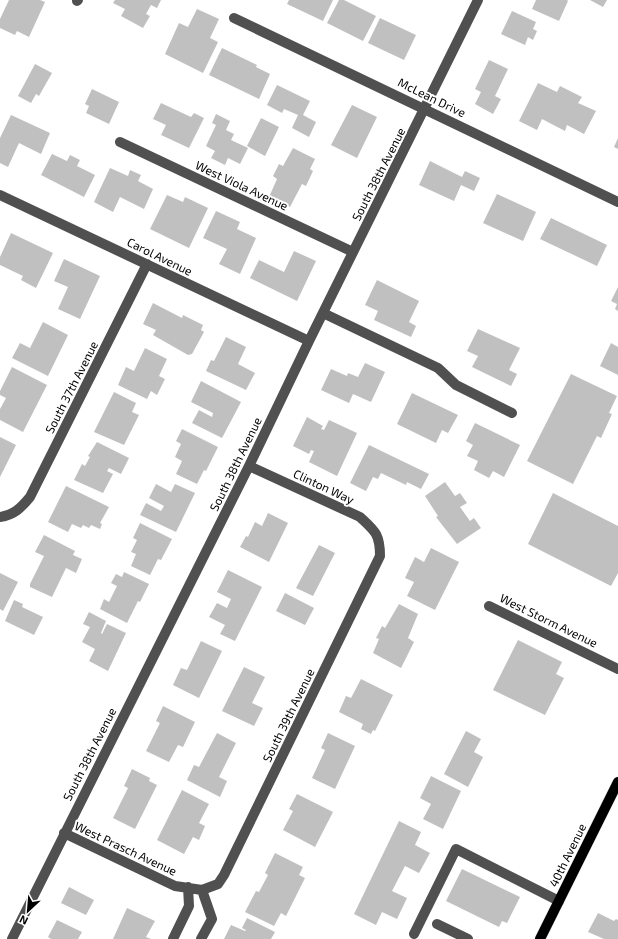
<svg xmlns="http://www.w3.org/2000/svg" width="618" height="939" font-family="'Exo 2',sans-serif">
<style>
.building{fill:#c0c0c0}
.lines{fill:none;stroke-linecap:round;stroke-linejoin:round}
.major-casing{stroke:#dbdbdb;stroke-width:11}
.minor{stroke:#505050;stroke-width:10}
.major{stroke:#000;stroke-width:10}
.labels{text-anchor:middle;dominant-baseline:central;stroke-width:4;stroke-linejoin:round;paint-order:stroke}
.street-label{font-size:12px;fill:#000;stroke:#fff}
</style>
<rect width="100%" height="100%" fill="#fff"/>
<!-- building -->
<path class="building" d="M9,0h31l5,2 -16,35 -12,-6 -2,4 -15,-7v-9z
M115,0h46l-4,8 -6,-3 -5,9 4,2 -7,12 -22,-12 4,-7 -12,-6z
M289,0h44l-10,21 -36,-17z
M339,0h5l32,16 -13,25 -36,-18z
M536,0h31l1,1 -9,20 -27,-12z
M590,0h17l-4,7z
M197,9l22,10 -9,19 8,4 -15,31 -38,-19 14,-31 9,4z
M512,11l24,11 -3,7 4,2 -4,9 -5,-3 -3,8 -24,-11z
M380,18l36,17 -12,25 -36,-17z
M222,48l35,17 -1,2 14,7 -11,25 -50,-24z
M489,60l19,9 -13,27 6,3 -8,15 -18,-10 6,-12 -6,-3z
M35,64l17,9 -13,23 -3,-2 -5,9 -13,-7z
M538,83l19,9 3,-6 22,11 -4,6 18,8 -12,23 -17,-9 -2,6 -23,-12 -5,11 -18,-9z
M277,85l33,16 -7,14 13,7 -7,15 -17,-9 6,-13 -14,-6 -2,4 -15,-8z
M92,89l27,13 -10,22 -23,-11 3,-7 -4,-2z
M161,103l30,14 3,-4 10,5 -15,30 -28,-13 5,-10 -13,-6z
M352,105l25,12 -20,41 -26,-13z
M216,114l14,7 -4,9 8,4 -3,6 17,8 -8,16 -12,-6 -3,7 -14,-7 4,-7 -9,-5 10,-21 -4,-2z
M11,115l39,18 -9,21 -22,-11 -11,24 -8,-4v-25z
M261,118l18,9 -14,29 -18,-10z
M618,138v11l-4,-2z
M293,148l22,11 -5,10 3,2 -7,15 -4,-2 -12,23 -21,-10 8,-18 -4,-3 6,-12 4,2z
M52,154l15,7 3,-6 10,5 -3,6 18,9 -11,22 -43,-22z
M430,161l32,16 3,-6 15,7 -6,13 -13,-6 -7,16 -35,-16z
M110,168l18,8 2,-6 11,5 -3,6 15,8 -9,20 -24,-12 -7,15 -19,-10z
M497,194l39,18 -13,29 -40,-18z
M167,195l16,7 2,-5 23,11 -19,40 -39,-19z
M216,211l24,11 -3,7 19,9 -16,36 -21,-10 8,-15 -24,-11z
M551,218l56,27 -10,21 -57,-27z
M11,233l42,20 -17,35 -15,-8 2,-4 -23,-11v-8z
M294,251l22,10 -19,40 -47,-23 9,-18 25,12z
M64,259l36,17 -20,43 -22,-10 10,-22 -14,-6z
M377,280l42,21 -10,21 7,4 -5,11 -37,-17 4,-9 -13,-6z
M618,287v24l-3,-2 2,-5 -6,-3z
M153,303l29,15 1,-3 20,10 -2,5 3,2 -12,22 -4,1 -35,-20 3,-5 -13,-6z
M43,322l25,13 -20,41 -36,-18 8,-15 10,5z
M478,329l42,19 -11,22 8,4 -6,12 -39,-19 6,-11 -11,-5z
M226,337l20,10 -8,17 17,9 -9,17 -40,-19 5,-11 3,1z
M611,343l7,4v28l-18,-9z
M145,348l22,11 -8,17 6,3 -8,16 -6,-4 -4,8 -29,-14 8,-18 8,4z
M365,363l20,9 -14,30 -18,-8 -4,9 -28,-13 10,-21 16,7 1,-3 10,4z
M12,367l35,18 -24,47 -23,-12v-11l6,-11 -6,-3v-4z
M571,374l46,22 -8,17 3,1 -11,24 -4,-2 -24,48 -46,-23z
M201,381l40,21 -19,36 -30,-15 7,-13 13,7 1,-4 -22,-11z
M114,392l22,11 -4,9 7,3 -15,30 -30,-13z
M412,393l46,22 -10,18 -6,-3 -6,13 -39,-19z
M307,417l16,9 -2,3 3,1 5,-10 28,13 -20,43 -28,-14 5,-11 -3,-1 -2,4 -16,-8z
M475,423l45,22 -16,32 -11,-6 -4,7 -15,-8 4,-9 -11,-5 6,-11 -7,-4z
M182,429l36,18 -12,24 -2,-1 -7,14 -21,-10 6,-13 -7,-4 6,-13 -5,-3z
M0,437l16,8 -16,32z
M97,442l32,16 -8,16 -12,-6 -2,3 6,3 -10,19 -29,-13 8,-16 3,2 5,-9 -2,-1z
M369,445l60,29 -8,15 -14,-7 -1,3 -25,-12 -3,6 -5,-2 -7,14 -16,-8z
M445,482l10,14 5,-3 7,10 -7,4 10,14 4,-3 7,10 -24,16 -21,-27 2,-1 -13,-20z
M156,484l15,8 4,-8 20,9 -19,39 -36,-17 6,-12 15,8 3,-5 -15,-8z
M66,486l43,21 -9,16 2,1 -2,5 -9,-4 -2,3 -6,-3 -2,3 -9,-4 -4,8 -20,-10z
M553,493l65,33v47l-7,13 -83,-42z
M268,513l20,10 -19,39 -29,-15 6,-11 2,1 7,-15 7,4z
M140,523l32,16 -11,21 -3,-1 -8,16 -19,-9 5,-12 -5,-2 6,-12 -4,-2z
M44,535l31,16 -2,4 9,4 -6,14 -10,-5 -14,29 -22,-10v-3l14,-28 -9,-4z
M319,545l16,8 -22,43 -17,-8z
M431,548l28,14 -24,48 -28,-14 7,-14 -9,-4 10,-21 9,5z
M228,570l34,17 -27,54 -15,-7 5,-9 -16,-8 8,-14 10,5 4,-9 -14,-7z
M124,572l25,12 -9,18 -2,-1 -11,22 -27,-14 4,-10 5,3 8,-16 -6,-3 5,-9 6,3z
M0,573l18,9 -15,29 -3,-2z
M285,593l29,15 -9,17 -29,-14z
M14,600l9,4 -1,3 21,10 -9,18 -29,-14z
M399,604l19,10 -10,24 6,4 -13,26 -28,-15 6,-14 -3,-1 6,-12 3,2z
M89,612l17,9 -5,12 1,1 5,-10 19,9 -18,38 -19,-10 6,-12 -13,-7 8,-15 -7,-3z
M518,640l44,22 -6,12 8,4 -19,37 -52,-25z
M201,641l21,10 -23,47 -26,-13 8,-17 6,2z
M244,667l21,10 -13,26 11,5 -9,18 -32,-15z
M361,679l32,16 -18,36 -2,-1 -2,4 -10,-5 2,-5 -24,-12 7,-16 5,2z
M163,706l32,16 -12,25 -5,-2 -9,17 -23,-11 14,-28 -4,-2z
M466,731l15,8 -7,13 9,5 -15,30 -24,-13z
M217,733l19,10 -17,34 8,4 -7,16 -33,-17 7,-15 5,2z
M328,733l27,13 -20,43 -23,-11 13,-28 -4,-2z
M132,769l18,9 -1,3 8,4 -22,44 -22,-11 15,-30 -4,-2z
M431,776l30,15 -18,38 -20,-10 8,-15 -11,-6z
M182,790l27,14 -10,19 6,3 -6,14 -6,-3 -9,17 -27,-14z
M297,794l36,18 -18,35 -32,-17 10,-19 -4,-2z
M399,821l22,11 -6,13 15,8 -11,20 -14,-7 -13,25 15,7 -10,21 -15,-7 -6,13 -22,-11z
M275,853l28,14 -4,8 6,3 -19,38 -5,-3 -7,13 -29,-14 11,-21 3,1 9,-17 -3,-2z
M462,869l58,28 -13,26 -5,-2 -3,6 -53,-26z
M69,887l25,13 -8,15 -25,-12z
M127,908l28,13 -9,16 5,2h-38z
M598,913l16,8 2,-2 2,1v19h-14l-16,-7z
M247,918l28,14 -4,7h-47l7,-14 14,6 1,-1 -4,-2z
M57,920l25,12 -4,7h-27l-3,-2z"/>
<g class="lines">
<!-- major casing -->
<g class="major-casing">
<path id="major" d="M540,939l78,-157"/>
</g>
<!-- minor -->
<path class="minor" d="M77,1l1,-1
M234,18l384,184
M120,142l233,110
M0,195l309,146
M323,313l115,55 18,17 56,28
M0,517c14,-2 21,-9 30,-20l117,-233
M489,606l129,63
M64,833l111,53 27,4 16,-6 6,-9 156,-319c0,-22 -5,-25 -20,-39l-111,-51
M437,924l31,15
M414,934l42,-85 103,52
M12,939l237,-473 60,-125 169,-341
M173,939l16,-33 -1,-19
M201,939l11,-20 -10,-29"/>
<!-- major -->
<use href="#major" class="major"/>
</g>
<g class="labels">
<!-- street labels -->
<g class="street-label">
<text transform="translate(432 97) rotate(26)">McLean Drive</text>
<text transform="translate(378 174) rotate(-63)">South 38th Avenue</text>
<text transform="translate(242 185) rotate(25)">West Viola Avenue</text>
<text transform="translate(160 256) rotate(26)">Carol Avenue</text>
<text transform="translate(71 387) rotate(-63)">South 37th Avenue</text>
<text transform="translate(235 464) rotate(-64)">South 38th Avenue</text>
<text transform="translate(324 486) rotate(25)">Clinton Way</text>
<text transform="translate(549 620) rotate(26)">West Storm Avenue</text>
<text transform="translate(288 715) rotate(-64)">South 39th Avenue</text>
<text transform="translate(89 754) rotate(-63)">South 38th Avenue</text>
<text transform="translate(126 848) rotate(25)">West Prasch Avenue</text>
<text transform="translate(567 855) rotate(-64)">40th Avenue</text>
</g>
</g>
<!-- north arrow -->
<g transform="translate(28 911) rotate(206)" stroke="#ffffff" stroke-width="3" paint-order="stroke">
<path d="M0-3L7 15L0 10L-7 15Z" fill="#000000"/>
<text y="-6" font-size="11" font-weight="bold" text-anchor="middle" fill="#000000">N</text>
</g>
</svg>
